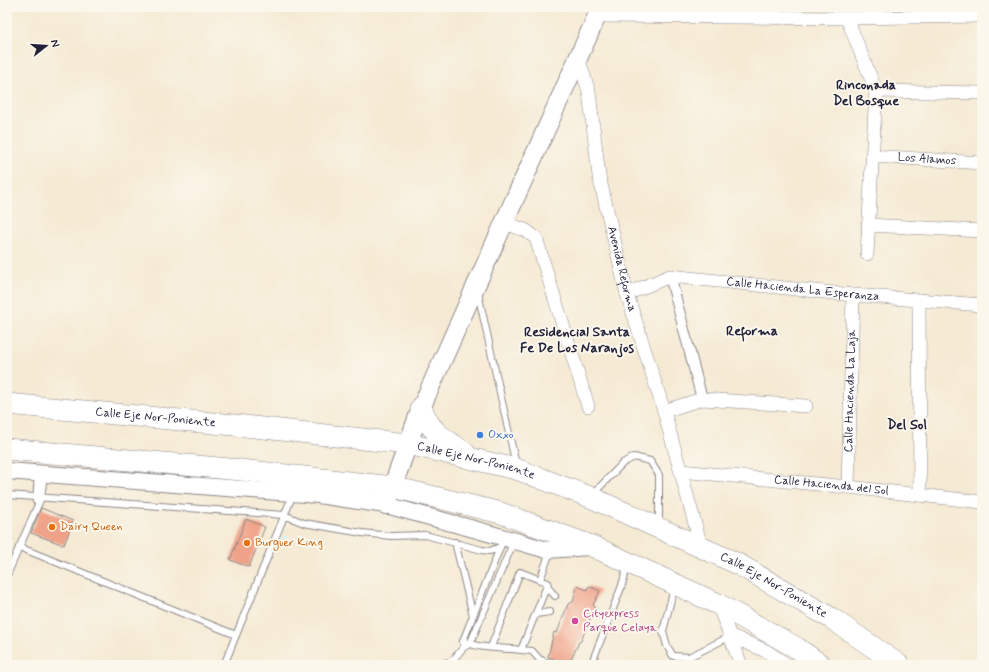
<svg xmlns="http://www.w3.org/2000/svg" width="989" height="672" font-family="Mynerve,sans-serif">
<style>
.building{fill:#f0a288}
.lines{fill:none;stroke-linecap:round;stroke-linejoin:round}
.service-casing{stroke:#8c8688;stroke-width:8}
.pedestrian-casing{stroke:#8c8688;stroke-width:12}
.minor-casing{stroke:#8c8688;stroke-width:14}
.tertiary-casing{stroke:#8c8688;stroke-width:18}
.secondary-casing{stroke:#8c8688;stroke-width:20}
.primary-casing{stroke:#8c8688;stroke-width:22}
.service{stroke:#fff;stroke-width:6}
.pedestrian{stroke:#fff;stroke-width:10}
.minor{stroke:#fff;stroke-width:13}
.tertiary{stroke:#fff;stroke-width:16}
.secondary{stroke:#fff;stroke-width:18}
.primary{stroke:#fff;stroke-width:21}
.shop-dot{fill:#3f7fe0;stroke:#fbf7ec;stroke-width:1.5}
.food-dot{fill:#e8710a;stroke:#fbf7ec;stroke-width:1.5}
.hotel-dot{fill:#d1479c;stroke:#fbf7ec;stroke-width:1.5}
.labels{text-anchor:middle;dominant-baseline:central;stroke-width:4;stroke-linejoin:round;paint-order:stroke}
.street-label{font-size:12px;fill:#22223b;stroke:#fbf7ec}
.shop-label{font-size:12px;fill:#366cbe;stroke:#fbf7ec;text-anchor:start}
.food-label{font-size:12px;fill:#c56008;stroke:#fbf7ec;text-anchor:start}
.hotel-label{font-size:12px;fill:#b23c85;stroke:#fbf7ec;text-anchor:start}
.quarter-label{font-size:14px;font-weight:bold;fill:#22223b;stroke:#fbf7ec}
</style>
<rect width="100%" height="100%" fill="#fbf7ec"/>
<filter id="ink" filterUnits="userSpaceOnUse"><feTurbulence type="fractalNoise" baseFrequency=".025" numOctaves="2"/><feDisplacementMap in="SourceGraphic" scale="8" xChannelSelector="R" yChannelSelector="G"/><feConvolveMatrix kernelMatrix="1 2 1 2 8 2 1 2 1" color-interpolation-filters="sRGB"/></filter>
<filter id="wash" filterUnits="userSpaceOnUse"><feTurbulence type="fractalNoise" baseFrequency=".012" numOctaves="4" result="noise"/><feDisplacementMap in="SourceGraphic" scale="16" xChannelSelector="R" yChannelSelector="G"/><feGaussianBlur stdDeviation="0.9" result="paint"/><feColorMatrix in="noise" values="0 0 0 0 0 0 0 0 0 0 0 0 0 0 0 0 0 1.4 0 .05"/><feComposite in="paint" operator="in"/></filter>
<g filter="url(#wash)">
<rect width="100%" height="100%" fill="#f5ead4"/>
<g id="blocks">
<!-- building -->
<path class="building" d="M41,508l32,13 -9,24 -33,-12z
M246,519l19,8 -16,40 -19,-7z
M577,586l10,4 2,-4 11,5 -7,14 2,2 -14,34 -2,1 -10,22 -21,-7 6,-25 3,1 11,-29 5,-2z"/>
</g>
</g>
<g filter="url(#ink)">
<use href="#blocks" fill-opacity="0" stroke="#8c8688" stroke-width="1"/>
<g class="lines">
<!-- service casing -->
<g class="service-casing">
<path id="service" d="M478,293l38,172
M7,495l277,20 20,8 58,10 29,3 34,-1 57,15 8,1 10,-4
M592,495l31,-32 11,-6 16,4 9,14v49
M36,501l2,-27
M455,542l18,74
M19,547l217,88
M7,575l34,-77 3,-23
M540,580l10,-28
M547,586l8,10
M674,588l-11,43 4,15 6,10 16,1 42,-21
M536,614l14,-2
M463,641c15,8 40,7 58,9l27,-67 -28,-11 -29,75
M463,644v-3l38,-96
M521,650l11,1 7,8 13,6
M224,665l69,-171
M438,665l14,-4 12,-14 6,-3 44,-103
M591,665l30,-77 7,-23"/>
</g>
<!-- pedestrian casing -->
<g class="pedestrian-casing">
<path id="pedestrian" d="M670,276l32,123"/>
</g>
<!-- minor casing -->
<g class="minor-casing">
<g id="minor">
<path d="M598,16l249,2 135,-2"/>
<path d="M847,18l29,73 -9,163"/>
<path id="s1" d="M578,57l11,35 10,84 28,118 37,117 37,135"/>
<path d="M876,91l106,2"/>
<path id="s2" d="M872,156l110,7"/>
<path d="M504,223l21,7 11,8 52,168"/>
<path d="M868,225l114,6"/>
<path id="s3" d="M627,294l43,-18 183,19 129,10"/>
<path d="M919,300l1,195"/>
<path d="M664,411l38,-12 104,7"/>
<path id="s4" d="M681,471l167,16 134,15"/>
<path id="s5" d="M848,487l5,-192"/>
<path d="M718,604l23,61"/>
<path d="M731,636l35,15 21,14"/>
</g>
</g>
<!-- tertiary casing -->
<g class="tertiary-casing">
<path id="tertiary" d="M7,471l311,24 68,10 95,26 66,19 42,-3"/>
</g>
<!-- secondary casing -->
<g class="secondary-casing">
<path id="secondary" d="M386,505l35,-97 83,-185 97,-216"/>
</g>
<!-- primary casing -->
<g class="primary-casing">
<g id="primary">
<path id="s6" d="M7,404l238,22 163,18 108,25 74,28 148,67 93,54 68,47"/>
<path d="M421,408l8,16 10,11 26,18"/>
<path d="M7,449l234,21 152,17 108,26 91,33 126,58 79,44 24,17"/>
</g>
</g>
<!-- service -->
<use href="#service" class="service"/>
<!-- pedestrian -->
<use href="#pedestrian" class="pedestrian"/>
<!-- minor -->
<use href="#minor" class="minor"/>
<!-- tertiary -->
<use href="#tertiary" class="tertiary"/>
<!-- secondary -->
<use href="#secondary" class="secondary"/>
<!-- primary -->
<use href="#primary" class="primary"/>
</g>
</g>
<!-- markers -->
<circle class="shop-dot" cx="480" cy="435" r="4"/>
<g class="food-dot">
<circle cx="52" cy="527" r="4"/>
<circle cx="247" cy="543" r="4"/>
</g>
<circle class="hotel-dot" cx="575" cy="621" r="4"/>
<g class="labels">
<!-- street labels -->
<g class="street-label">
<text stroke="none"><textPath href="#s2" startOffset="55">Los Alamos</textPath></text>
<text stroke="none"><textPath href="#s1" startOffset="217">Avenida Reforma</textPath></text>
<text stroke="none"><textPath href="#s3" startOffset="180">Calle Hacienda La Esperanza</textPath></text>
<text stroke="none"><textPath href="#s5" startOffset="96">Calle Hacienda La Laja</textPath></text>
<text stroke="none"><textPath href="#s6" startOffset="149">Calle Eje Nor-Poniente</textPath></text>
<text stroke="none"><textPath href="#s6" startOffset="473">Calle Eje Nor-Poniente</textPath></text>
<text stroke="none"><textPath href="#s4" startOffset="151">Calle Hacienda del Sol</textPath></text>
<text stroke="none"><textPath href="#s6" startOffset="797">Calle Eje Nor-Poniente</textPath></text>
</g>
<!-- shop labels -->
<g class="shop-label">
<text x="488" y="435">Oxxo</text>
</g>
<!-- food labels -->
<g class="food-label">
<text x="60" y="527">Dairy Queen</text>
<text x="255" y="543">Burguer King</text>
</g>
<!-- hotel labels -->
<g class="hotel-label">
<text x="583" y="614">Cityexpress<tspan x="583" dy="14">Parque Celaya</tspan></text>
</g>
<!-- quarter labels -->
<g class="quarter-label">
<text x="866" y="85">Rinconada<tspan x="866" dy="16">Del Bosque</tspan></text>
<text x="752" y="331">Reforma</text>
<text x="577" y="332">Residencial Santa<tspan x="577" dy="16">Fe De Los Naranjos</tspan></text>
<text x="907" y="425">Del Sol</text>
</g>
</g>
<!-- margin -->
<rect width="989" height="672" fill="none" stroke="#fbf7ec" stroke-width="24"/>
<!-- north arrow -->
<g transform="translate(46 46) rotate(73)" stroke="#fbf7ec" stroke-width="3" paint-order="stroke">
<path d="M0-3L7 15L0 10L-7 15Z" fill="#22223b"/>
<text y="-6" font-size="11" font-weight="bold" text-anchor="middle" fill="#22223b">N</text>
</g>
</svg>
